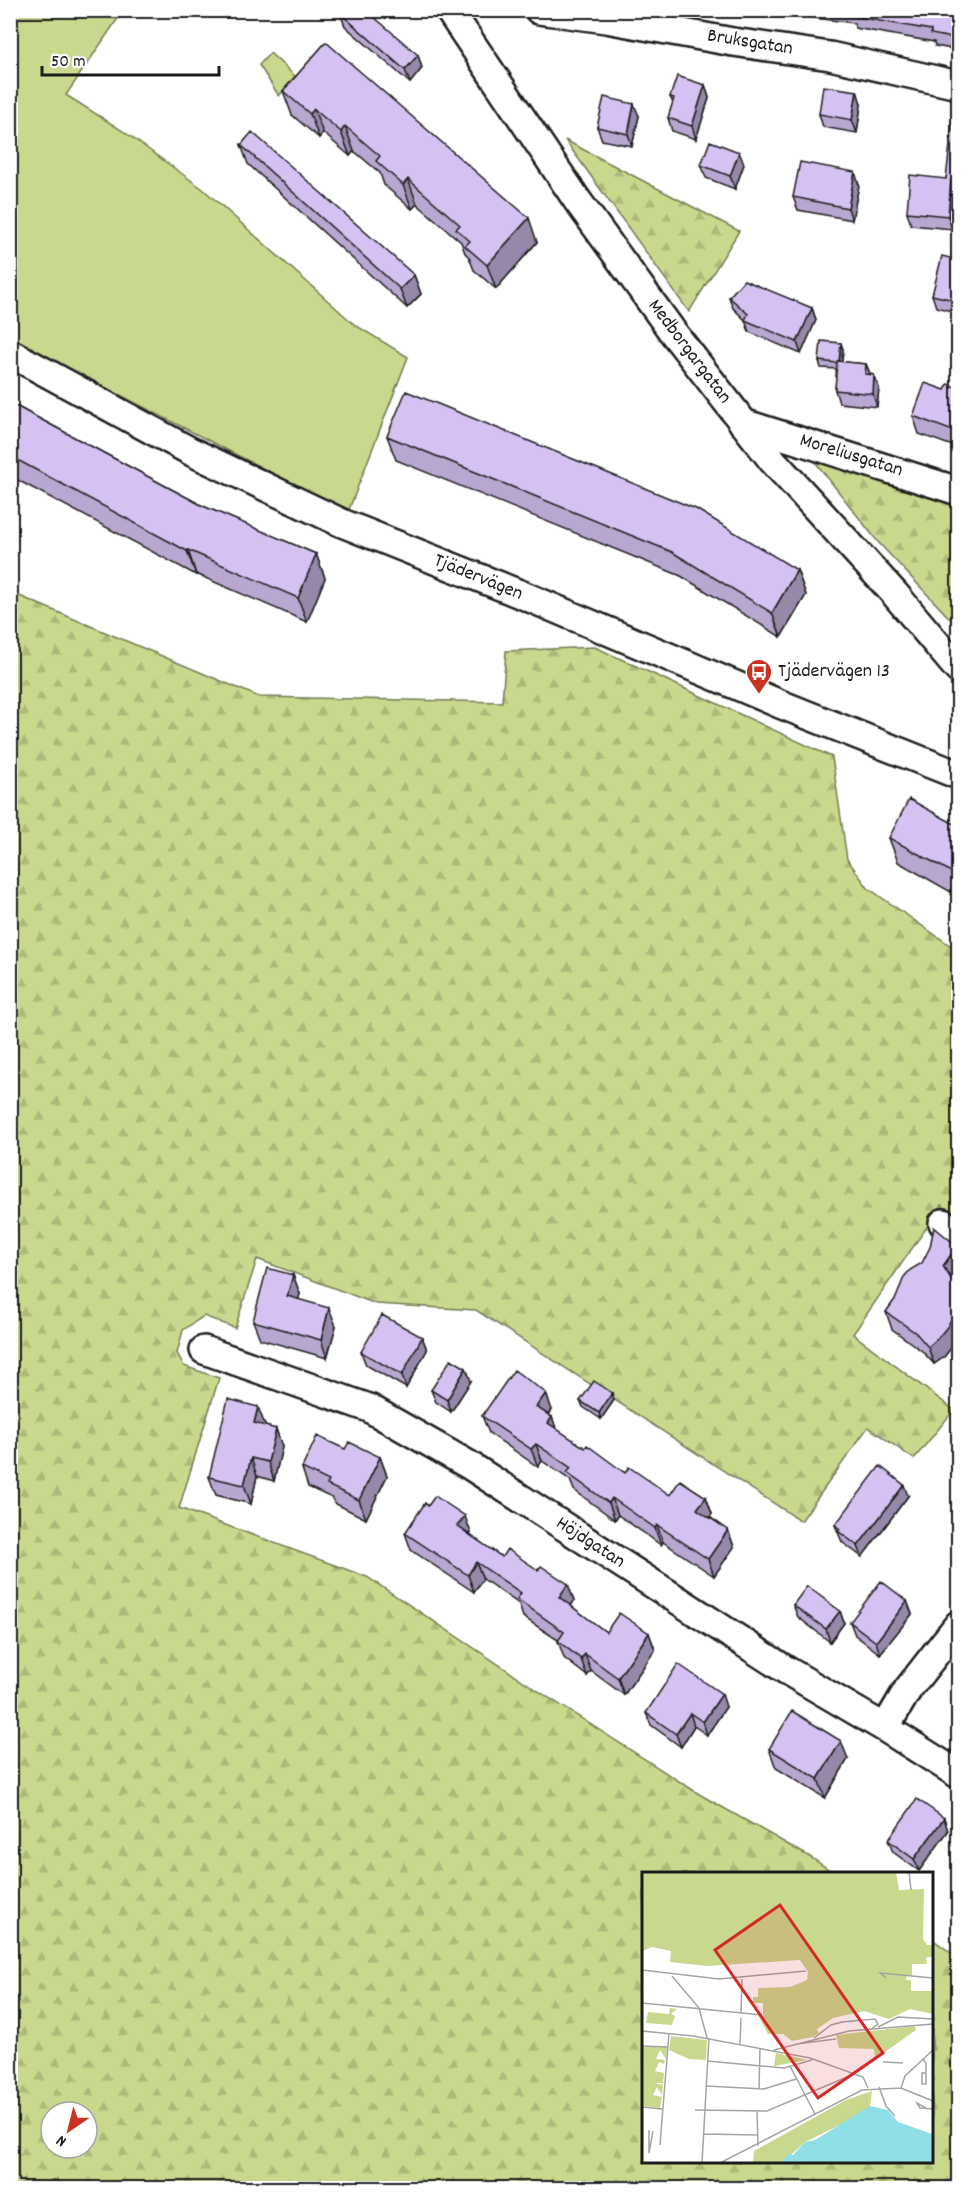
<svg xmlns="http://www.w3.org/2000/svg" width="969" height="2199" font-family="Dekko,sans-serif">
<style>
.green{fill:#c8d98d;stroke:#727a54;stroke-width:1.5}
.forest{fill:url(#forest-firs);stroke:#727a54;stroke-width:1.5;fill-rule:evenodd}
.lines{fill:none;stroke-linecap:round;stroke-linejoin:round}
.minor-casing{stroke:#1c1c1c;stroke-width:32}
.minor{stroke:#fff;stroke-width:27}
.wall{fill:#b8a7d0;stroke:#1c1c1c;stroke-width:1.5}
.shaded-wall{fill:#9688a9;stroke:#1c1c1c;stroke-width:1.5}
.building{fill:#d6c2f2;stroke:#1c1c1c;stroke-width:1.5}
.labels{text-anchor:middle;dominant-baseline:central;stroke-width:5;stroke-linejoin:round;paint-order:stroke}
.street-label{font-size:20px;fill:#1c1c1c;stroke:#fff}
.poi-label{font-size:20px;fill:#1c1c1c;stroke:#fff;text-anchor:start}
.inset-road{fill:none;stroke:#a4a4a4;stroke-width:1.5}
.view{fill:#d62828;fill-opacity:0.15;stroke:#d62828;stroke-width:3}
.inset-edge{fill:none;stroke:#1c1c1c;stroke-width:3}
</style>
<defs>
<pattern id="forest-firs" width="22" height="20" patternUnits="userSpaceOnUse" patternTransform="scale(1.5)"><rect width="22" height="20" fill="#c8d98d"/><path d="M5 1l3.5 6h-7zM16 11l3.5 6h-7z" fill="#abba79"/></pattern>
</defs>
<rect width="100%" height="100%" fill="#fff"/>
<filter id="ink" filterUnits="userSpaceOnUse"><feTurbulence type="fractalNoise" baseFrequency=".0167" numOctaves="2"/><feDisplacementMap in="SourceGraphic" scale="12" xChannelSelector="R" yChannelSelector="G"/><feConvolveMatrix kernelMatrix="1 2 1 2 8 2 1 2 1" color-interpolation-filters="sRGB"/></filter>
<g filter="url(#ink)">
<!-- green -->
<path class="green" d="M10,11h113l-57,84 57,36 80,58 152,136 53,32 -60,155 -337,-173z
M270,53l25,23 -16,20 -20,-31z"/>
<!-- forest -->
<path class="forest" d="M565,140l174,91 -50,81z
M812,458l146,45v124l-80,-85z
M10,592l249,105 243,5 4,-51 89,-4 237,110 15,102 21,29 90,63v268l-16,-14 -89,129 101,76 -40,49 -46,-32 -67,94 -325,-211 -100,-6 -119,-45 -22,69 -31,-12 -21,14 -6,23 7,13 35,12 -40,130 188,69 170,113 162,104 111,63 24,16 -190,1v288h288v-223l26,19v230h-947zM51,2112h36v36h-36z"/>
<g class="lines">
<!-- minor casing -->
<g class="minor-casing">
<path id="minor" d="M449,10l128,190 95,131 101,130 121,132 64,76
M539,10l67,9 127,23 97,14 128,29
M10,353l182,99 150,71 183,73 255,108 178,71
M743,423l215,68
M943,1223l15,13
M204,1350l165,58 100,57 317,205 99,58 73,46
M885,1728l23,-39 50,-64"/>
</g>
<!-- minor -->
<use href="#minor" class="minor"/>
</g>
<!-- wall -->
<path class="wall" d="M774,10h184v40l-23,-4 -1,-4 -79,-14 -1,-5 -79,-10z
M340,13l78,42 4,13 -12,15 -65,-57z
M326,42l211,200 -41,47 -22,-19 -5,-13 -4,-4 -4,-11 -44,-38 -5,5 -28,-24 -4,-12 -26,-22 -4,5 -27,-23 -4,5 -27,-23 -9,-24z
M705,85l4,13 -13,41 -24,-8 -4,-13 5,-15 -3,-6z
M857,91l4,13 -4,29 -34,-6 -4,-13z
M639,116l-7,30 -30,-6 -5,-13z
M958,119v74h-2l-4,36 -41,-4 -4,-13 39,-33z
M241,145l173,130 7,19 -14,14 -159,-144z
M744,164l-9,25 -29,-11 -5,-13z
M859,185l-7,35 -54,-10 -5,-13z
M958,260v53l-22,-6 -4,-12z
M729,297l83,11 4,12 -15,34 -52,-22 -4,-12 -12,-12z
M843,349l-1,13 24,2 4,10 4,1 5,13 -2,19 -38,-4 -4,-13 2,-21 -16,-1 -2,-7z
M958,388v60l-39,-14 -6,-18 32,-26z
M10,403l193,103 113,48 9,24 -18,44 -111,-48v1l-186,-99z
M387,436l410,134 9,25 -25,42 -100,-61 -285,-116z
M958,826v70l-60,-34 -9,-24z
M957,1246l1,4v21l-6,10 6,15v39l-4,9 -10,13 -10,7 -12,-13 -30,-22 -6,-17 10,-14z
M293,1275l7,19 -2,5 38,27 -9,32 -67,-19 -7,-18z
M422,1337l5,13 -21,38 -40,-23 -5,-13z
M471,1381l-20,31 -15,-10 -5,-12z
M614,1400l-13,19 -18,-12 -3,-6z
M552,1410l-3,5 3,2 4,12 29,19 40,25 45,22 36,2 6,17 -2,3 18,13 6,17 -20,29 -51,-34 -2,3 -43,-30 -3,5 -41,-30 -4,-10 -28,-19 -4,6 -49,-34 -7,-17z
M265,1426l11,3 6,18 -8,34 -17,-5 -6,28 -35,-9 -7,-18z
M380,1457l7,19 -21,43 -32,-16 -2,-5 -24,-11 -6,-19z
M908,1496l-46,61 -20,-15 -7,-17z
M428,1506l43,27 -1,2 32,22 72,44 -3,5 35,26 43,1 6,17 -31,45 -33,-24 -4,5 -23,-18 -6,-17v-1l-35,-23 -4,-13 -36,-25 -9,13 -63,-42 -6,-17z
M907,1601l5,13 -32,40 -25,-19 -5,-13z
M793,1605l47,6 4,12 -14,19 -32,-25z
M726,1707l-19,28 -13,-9 -13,21 -30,-22 -5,-12z
M769,1749l79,10 -23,39 -49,-30z
M944,1818l4,13 -29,40 -26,-19 -5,-12z"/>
<!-- shaded-wall -->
<path class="shaded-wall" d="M418,55l4,13 -12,15 -5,-13z
M705,85l4,13 -13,41 -4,-13z
M857,91l4,13 -4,29 -5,-13z
M634,104l5,12 -7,30 -4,-12z
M314,109l9,24 -4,5 -9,-24z
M345,126l9,25 -4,5 -9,-24z
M739,152l5,12 -9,25 -5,-13z
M855,172l4,13 -7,35 -4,-12z
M408,179l9,25 -5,5 -9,-24z
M951,180l5,13 -4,36 -4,-13z
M529,218l8,24 -41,47 -9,-24z
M414,275l7,19 -14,14 -7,-19z
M812,308l4,12 -15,34 -4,-12z
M841,343l2,6 -2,21 -2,-7z
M866,364l5,12 -6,-2z
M874,375l5,13 -2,19 -4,-13z
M188,550l8,24v1l-9,-24z
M316,554l9,24 -18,44 -9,-24z
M797,570l9,25 -25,42 -9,-24z
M957,1246l1,4v21l-9,13 -6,-18z
M293,1275l7,19 -6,21 -7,-19z
M955,1285l3,11v39l-4,9 -10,13 -10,7 -6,-17z
M329,1308l7,18 -9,32 -6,-18z
M422,1337l5,13 -21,38 -4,-13z
M466,1368l5,13 -20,31 -4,-12z
M546,1393l6,17 -10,14 -6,-17z
M612,1393l2,7 -13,19 -2,-6z
M258,1407l7,18 -4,17 -7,-19z
M552,1417l6,17 -10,-11z
M276,1429l6,18 -8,34 -6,-19z
M536,1444l6,17 -4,6 -7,-18z
M380,1457l7,19 -21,43 -7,-19z
M251,1458l6,18 -6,28 -7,-19z
M904,1485l4,11 -46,61 -4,-11z
M706,1497l6,17 -8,12 -7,-17z
M612,1498l6,17 -3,5 -6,-17z
M465,1516l6,17 -7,10 -7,-17z
M657,1525l6,17 -2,3 -6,-17z
M728,1530l6,17 -20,29 -6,-17z
M476,1562l7,17 -9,13 -6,-17z
M568,1584l6,17 -9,13 -6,-17z
M907,1601l5,13 -32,40 -4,-12z
M840,1611l4,12 -14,19 -4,-13z
M649,1633l6,17 -31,45 -6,-17z
M585,1654l6,17 -4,5 -6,-17z
M722,1694l4,13 -19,28 -4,-13z
M690,1713l4,13 -13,21 -5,-13z
M841,1741l7,18 -23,39 -7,-19z
M944,1818l4,13 -29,40 -5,-12z"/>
<!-- building -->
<path class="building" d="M342,10h24l52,45 -13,15 -65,-57z
M848,10h110v29l-27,-5v-4l-80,-14 1,-5z
M326,42l203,176 -42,47 -22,-19 5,-5 -14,-12 4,-4 -52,-46 -5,6 -27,-24 4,-5 -35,-30 -4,6 -27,-23 -4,5 -27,-23z
M677,76l28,9 -13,41 -24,-8 6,-20 -4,-1z
M823,86l34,5 -5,29 -33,-6z
M604,97l30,7 -6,30 -31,-7z
M953,118l5,1v62l-7,-1 -3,36 -41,-4 3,-37 36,4z
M252,132l162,143 -14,14 -159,-144z
M710,141l29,11 -9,24 -29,-11z
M800,162l55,10 -7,36 -55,-11z
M942,256l16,4v41l-26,-6z
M744,280l68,28 -15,34 -52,-22 3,-6 -19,-17z
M821,341l20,2 -2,18h-2v2l-18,-2z
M837,361l29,3 -1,10 9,1 -1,19 -38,-4z
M925,383l20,7 3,-6 10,4v45l-45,-17z
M406,391l290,118 101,61 -25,43 -100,-61 -285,-116z
M10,403l193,103 113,48 -18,44 -110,-48 -1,1 -177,-95z
M909,799l49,27v51l-12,-8 -57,-31z
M934,1227l23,19 -14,20 12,19 2,12 -2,15 -8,15 -10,12 -9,8 -12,-14 -30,-21 10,-14 8,-21 6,-7 12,-7 8,-16z
M267,1268l26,7 -6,21 42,12 -8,32 -68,-19z
M382,1315l40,22 -20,38 -41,-23z
M451,1359l15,9 -19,32 -16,-10z
M514,1370l32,23 -10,14 16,10 -4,6 37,25 2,-3 38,28 4,-6 41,28 10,-15 26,17 -9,12 31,21 -20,29 -51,-34 -2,3 -43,-30 -3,5 -42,-30 4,-5 -35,-24 -5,5 -49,-33z
M594,1381l18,12 -13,20 -19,-12z
M228,1399l30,8 -4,16 22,6 -8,33 -17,-4 -7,27 -35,-8z
M317,1436l28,13 4,-7 31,15 -21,43 -32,-15 2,-4 -27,-13z
M958,1449v7l-3,-4z
M880,1466l24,19 -46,61 -20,-15 2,-2 -5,-4z
M435,1496l30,20 -8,10 45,31 5,-8 31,21 3,-4 27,18 -9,13 47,35 13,-19 30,20 -31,45 -33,-24 -4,5 -23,-18 6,-9 -47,-33 4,-6 -45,-31 -8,13 -63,-42 20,-30 3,3z
M881,1581l26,20 -31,41 -26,-20z
M807,1586l33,25 -14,18 -33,-24z
M678,1664l44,30 -19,28 -13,-9 -14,21 -30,-21z
M792,1711l49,30 -23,38 -49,-30z
M917,1799l27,19 -30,41 -26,-19z"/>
</g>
<!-- icons -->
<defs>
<g id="bus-pin" transform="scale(1.35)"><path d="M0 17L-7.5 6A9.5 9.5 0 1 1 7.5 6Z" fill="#c8321e" stroke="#fff"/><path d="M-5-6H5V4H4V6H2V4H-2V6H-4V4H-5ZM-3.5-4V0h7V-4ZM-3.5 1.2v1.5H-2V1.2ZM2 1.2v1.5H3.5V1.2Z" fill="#fff"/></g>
</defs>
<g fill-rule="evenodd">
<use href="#bus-pin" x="759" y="672"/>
</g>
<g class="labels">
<!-- street labels -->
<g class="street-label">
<text transform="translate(750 43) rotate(9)">Bruksgatan</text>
<text transform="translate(689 352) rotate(53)">Medborgargatan</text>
<text transform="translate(851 456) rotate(17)">Moreliusgatan</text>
<text transform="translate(478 578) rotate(22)">Tjädervägen</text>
<text transform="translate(590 1543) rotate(33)">Höjdgatan</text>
</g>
<!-- poi labels -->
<g class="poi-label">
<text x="778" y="672">Tjädervägen 13</text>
</g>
</g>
<!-- overview -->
<g transform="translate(642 1872)">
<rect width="291" height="291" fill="#fff"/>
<path d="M28,136l7,1 -6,5 4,2 -3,9 -26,-2 2,-11 21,2zM273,154l1,4 -41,29 -1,-10 -35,-1 -3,-13zM29,164l36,4 -1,20 -17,-1 -20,-9zM0,175h25l-1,12 -6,-9 -4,9 9,1 -1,4 -5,-2 -4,9 9,2 -1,10h-9l9,2 -1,10 -5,-8 -4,8 9,2 -2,11 -18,-2zM230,219l-2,15 -12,10 -53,26 -23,21h-29l1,-12 92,-51z" fill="#c8d98d"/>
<path d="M0,0h254l3,18 25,-1 -1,50 4,6h6v11l-7,2 1,6h-15v11h-5l-1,5h5v11h22v23l-23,-5 -21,10 -25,-8 -31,7 -16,11 2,4 -6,4 -21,4 -9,-7h-15l-10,-19 5,1v-13h-10v-6h5v-9l32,-1 17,-7 1,-8 -8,-12 -93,6 -37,-4 1,-11 -19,-4 -9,4zM134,181l23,5 8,2 -33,6z" fill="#c8d98d"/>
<path d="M228,234l18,4 10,12 34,12 1,29h-151l5,-9 6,1 12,-13 10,-2z" fill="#8edfe6"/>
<path class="inset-road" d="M267,0l2,18M0,98l77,9 87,-8M30,104l27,32 8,30M244,106l-6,-5 53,5M0,131l120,12M99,141l1,-34M236,155l20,-10 35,2M0,159l51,5 117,22 53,19 5,11M172,166l17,-13 11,-3 33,-3 3,5 -7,5M98,172l1,-26M154,172l40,-5M0,174l26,1M132,178l75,-19 84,-7M281,187l3,4v21h-4v-11h4M65,189l77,7 28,-8M241,190l20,1M148,194l25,48M64,214l58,3 32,-10M237,215l7,19 9,10M259,216l4,-12 28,-26M117,217l1,-41M0,235l20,2M284,236l-9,-5 3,5 13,1M53,238l72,1 87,-37M115,240l1,34M7,258v23l4,-22M62,262l53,1M18,273l9,-112M60,291l7,-125M78,291l142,-73 39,-2 32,13"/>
<path class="view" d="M138,33l103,148 -65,45 -103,-148z"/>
<rect width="291" height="291" class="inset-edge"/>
</g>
<!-- margin -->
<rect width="969" height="2199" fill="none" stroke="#fff" stroke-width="36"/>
<rect x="18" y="18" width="933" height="2163" fill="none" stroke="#1c1c1c" stroke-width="2" filter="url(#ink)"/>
<!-- north arrow -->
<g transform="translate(69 2130) rotate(215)"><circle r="28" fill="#ffffff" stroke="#a4a4a4" stroke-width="1.5"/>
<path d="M0-4.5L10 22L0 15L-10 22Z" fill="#c8321e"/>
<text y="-9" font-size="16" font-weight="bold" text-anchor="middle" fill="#1c1c1c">N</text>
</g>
<!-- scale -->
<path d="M42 66v9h177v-9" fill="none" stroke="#1c1c1c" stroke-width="3"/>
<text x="51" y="66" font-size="18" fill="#1c1c1c" stroke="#ffffff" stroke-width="4.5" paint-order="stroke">50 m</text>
</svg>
